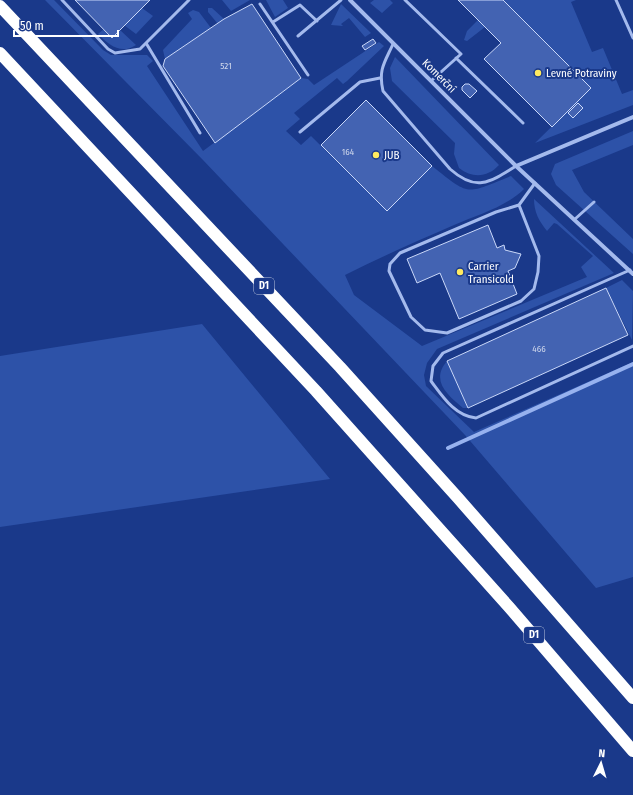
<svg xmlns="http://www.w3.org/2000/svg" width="633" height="795" font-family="'Fira Sans Condensed',sans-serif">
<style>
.green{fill:#2d52a8}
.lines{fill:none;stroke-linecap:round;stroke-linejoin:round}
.stream{stroke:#97b2ef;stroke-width:4}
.building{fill:#4363b2;stroke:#cad8f9}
.lane{stroke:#a4baed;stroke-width:3}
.street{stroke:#a4baed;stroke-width:4}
.highway{stroke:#fff;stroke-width:12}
.poi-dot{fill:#ffea60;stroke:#1a398a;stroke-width:1.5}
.labels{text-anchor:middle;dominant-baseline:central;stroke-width:4;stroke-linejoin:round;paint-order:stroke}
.number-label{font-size:9px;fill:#d0d8ec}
.shield{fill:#1a398a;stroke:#bac4dc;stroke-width:1}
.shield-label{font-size:10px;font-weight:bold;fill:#fff}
.poi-label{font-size:11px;fill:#fff;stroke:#1a398a;text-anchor:start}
.street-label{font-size:11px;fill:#fff;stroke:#1a398a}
</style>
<rect width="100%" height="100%" fill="#1a398a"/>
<!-- green -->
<path class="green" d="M45,0h9l49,50 8,5h36l6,6 -6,5 56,85 98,-73 7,1 6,6 65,-43 5,4 -37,35 -4,3 -6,-6 -43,35 6,6 -14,12 15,14 10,-9 76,75 45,-45c39,31 33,28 79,10l13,13c-18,18 -47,26 -70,36 -37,16 -73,32 -109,50l9,20 68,51 165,-69 -6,-10 12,-11 -36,-32 -3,-1 -7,8c-8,-10 -13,-19 -13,-32l80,74 -177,76 -10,14 -3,12 2,11 48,46 159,-70v215l-37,11 -131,-153 -262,-275z
M222,0h28l-19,11z
M266,0h17l5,8 -13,9z
M374,0h16l3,3 -11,10 -12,-10z
M503,0h73l-5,2 21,50 11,-4 19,46 11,-4v15l-98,38 56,-55z
M341,4l30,29 -6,4 -16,-19 -8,6 2,2 -12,-1z
M142,8l11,8 -17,18 -12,-9z
M208,8h4l12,11 -6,5 -10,-12z
M193,10l6,2 12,16 -46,31 -2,-9 29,-31 -4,-6z
M478,20l7,7 -18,14 -3,-1 3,-9z
M104,29l16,1 16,15c-15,10 -27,0 -38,-11z
M395,57l104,108c-11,12 -26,14 -40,3l-5,-14 1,-11 -63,-62 -2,-13z
M633,131v14l-61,25 12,22 49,47v15l-77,-69 -5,-11 4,-10z
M622,280l11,11 -1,49 -26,-52z
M202,324l128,155 -330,48v-171z
M447,361l21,47h-5c-15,-13 -33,-27 -16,-47z"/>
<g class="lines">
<!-- stream -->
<path class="stream" d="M448,448l185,-84"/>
</g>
<!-- building -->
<path class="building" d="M75,0h75l-38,38z
M458,0h45l88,88 -39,39 -68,-68 17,-16z
M252,4l49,74 -86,65 -52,-77 2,-7 59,-40z
M373,39l3,4 -11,7 -3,-4z
M465,84h4l8,7 -7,7 -8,-8v-3z
M366,100l66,66 -45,45 -66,-66z
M578,103l5,5 -10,10 -5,-5z
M488,225l9,23 7,-3 1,5 16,4 -6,14 -7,3 9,23 -58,25 -19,-46 -23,10 -10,-24z
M606,288l22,47 -160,73 -21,-47z"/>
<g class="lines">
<!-- lane -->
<path class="lane" d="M62,0l46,49 7,4 25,-4 49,-49
M405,0l56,54 -30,27
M616,0l17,38
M260,4l48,71
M273,22l27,-17 17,16
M298,36l43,-36
M146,43l54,90
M393,44c-8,18 -15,25 -10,47l67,78c26,23 39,14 66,-3
M456,58l67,65
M300,132l60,-50 20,-4
M519,205l-23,7 -96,41 -10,11 -1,7 22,46 14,13 22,3 74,-32 13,-12 4,-17 1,-16 -20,-51 16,-22
M575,219l19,-17
M630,270l-187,83 -10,13 -2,15c12,16 24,35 45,37l157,-72"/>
<!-- street -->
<path class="street" d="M350,0l166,166 117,108
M516,166l117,-49"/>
<!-- highway -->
<path class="highway" d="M0,6l340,361 118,131 175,200
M0,53l316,338 193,216 124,144"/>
</g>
<!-- markers -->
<g class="poi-dot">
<circle cx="538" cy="73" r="4"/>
<circle cx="376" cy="155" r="4"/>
<circle cx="460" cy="272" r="4"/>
</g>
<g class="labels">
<!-- number labels -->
<g class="number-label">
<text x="226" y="66">521</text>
<text x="348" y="152">164</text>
<text x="539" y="349">466</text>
</g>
<!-- shield labels -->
<g class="shield">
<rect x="254" y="278" width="20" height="16" rx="3"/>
<rect x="524" y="627" width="20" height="16" rx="3"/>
</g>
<g class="shield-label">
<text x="264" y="286">D1</text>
<text x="534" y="635">D1</text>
</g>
<!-- poi labels -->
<g class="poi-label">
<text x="546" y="73">Levné Potraviny</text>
<text x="384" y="155">JUB</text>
<text x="468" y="266">Carrier<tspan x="468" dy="13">Transicold</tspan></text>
</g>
<!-- street labels -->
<g class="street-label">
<text transform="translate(439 76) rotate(45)">Komerční</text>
</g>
</g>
<!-- north arrow -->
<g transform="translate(601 763) rotate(5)" stroke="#1a398a" stroke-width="3" paint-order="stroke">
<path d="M0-3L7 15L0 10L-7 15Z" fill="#ffffff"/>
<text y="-6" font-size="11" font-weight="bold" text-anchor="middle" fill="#ffffff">N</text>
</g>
<!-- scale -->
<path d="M14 30v6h104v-6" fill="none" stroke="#ffffff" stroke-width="2"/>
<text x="20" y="30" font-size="12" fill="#ffffff" stroke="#1a398a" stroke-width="3" paint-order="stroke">50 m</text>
</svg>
